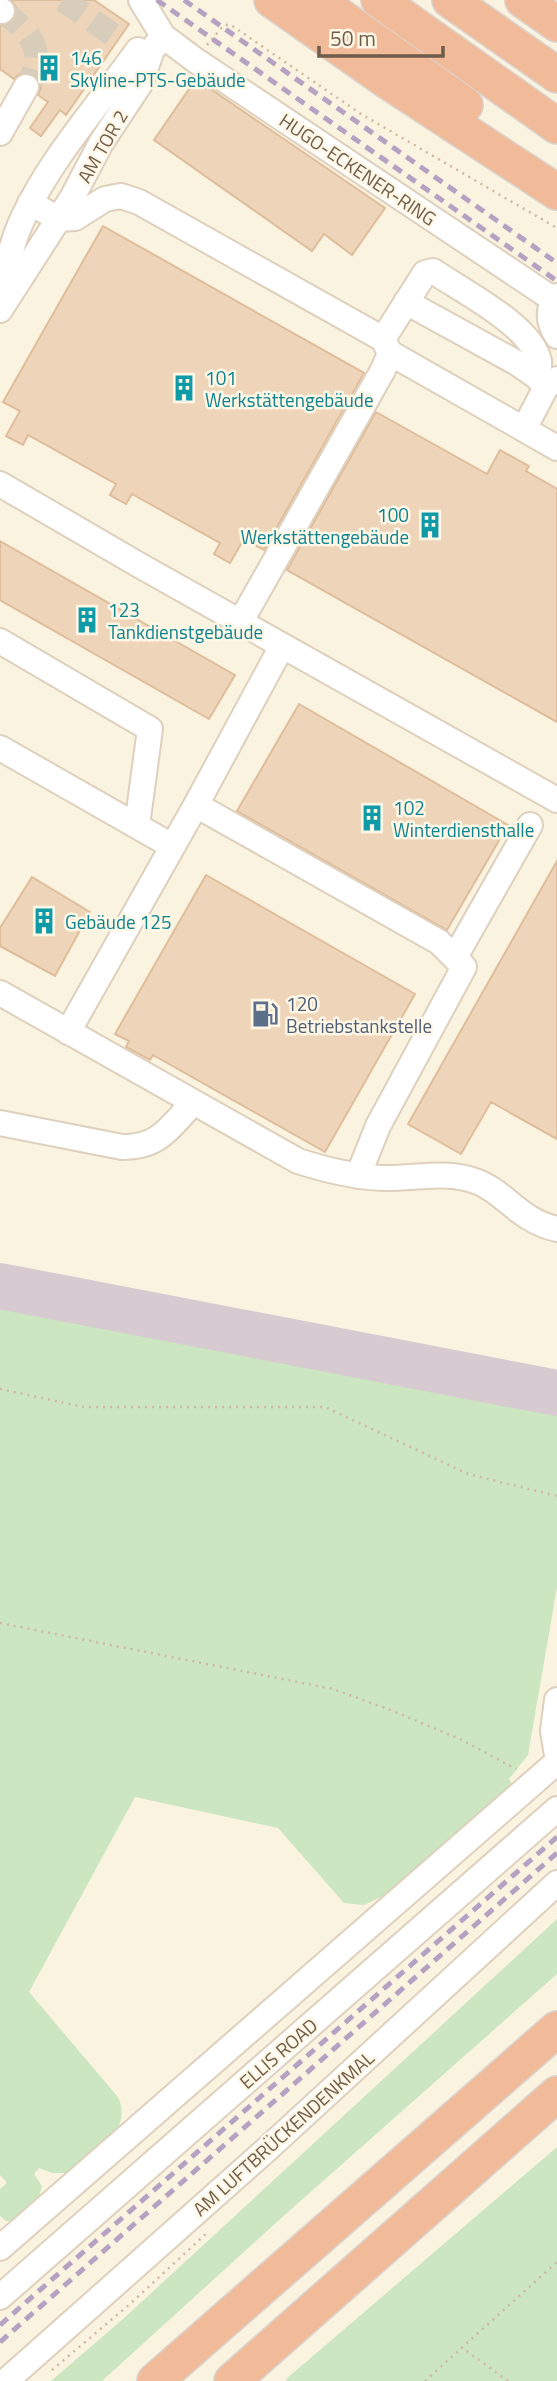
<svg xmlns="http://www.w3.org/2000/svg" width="557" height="2381" font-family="'Titillium Web',sans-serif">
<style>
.green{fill:#cbe6c0}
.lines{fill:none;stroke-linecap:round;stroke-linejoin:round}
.taxiway{stroke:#d8cad1;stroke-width:46}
.building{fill:#eed5ba;stroke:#dfbd9b;stroke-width:2}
.minor-tunnel{stroke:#d7cdba;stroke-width:24;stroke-dasharray:24 12;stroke-linecap:butt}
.minor-casing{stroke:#ded0bd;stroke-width:28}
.highway-casing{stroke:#dad4d0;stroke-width:38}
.path{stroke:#d2b89e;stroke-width:2.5;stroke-dasharray:2 5;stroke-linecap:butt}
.minor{stroke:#fff;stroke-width:24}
.highway{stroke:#f1bb9a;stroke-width:35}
.rail{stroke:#b6a1c2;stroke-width:5;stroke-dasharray:10 7;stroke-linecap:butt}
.labels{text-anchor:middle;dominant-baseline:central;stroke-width:5;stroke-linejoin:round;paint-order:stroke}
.culture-label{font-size:19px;fill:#0d838f;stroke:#fef7e6;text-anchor:start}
.street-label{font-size:19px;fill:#6f5b49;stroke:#fef7e6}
.service-label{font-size:19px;fill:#4e5e75;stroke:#fef7e6;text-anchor:start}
</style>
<rect width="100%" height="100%" fill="#faf3e0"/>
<!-- green -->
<path class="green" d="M0,1306l557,106v175l-29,168 -19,24 3,5 -125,110 -23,11 -20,-2 -66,-75 -143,-31 -106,195 88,104c7,11 6,24 -1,35l-49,42h-15l-13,-5 -5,6 8,12 -3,11 -28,24h-5l-6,-5v-27l7,-6 -7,-8z
M557,1919v55l-278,246 -177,161h-51l72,-62z
M557,2147v234h-270l-1,-2z"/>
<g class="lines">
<!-- taxiway -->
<path class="taxiway" d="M0,1286l557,107"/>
</g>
<!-- building -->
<path class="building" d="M11,0h83l35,24 -63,91 -6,-5 -19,26 -11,-8 18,-26 -10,-7 3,-7 -3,-9 -11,-7 -8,2 -5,5 -14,-10v-44l10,-1 6,-7 1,-8z
M196,79l189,129 -33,47 -28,-21 -12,17 -158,-111z
M103,226l261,147 -100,177 -20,-11 -14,24 -16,-9 6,-11 -88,-49 -6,10 -16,-9 6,-11 -88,-49 -5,10 -17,-9 14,-25 -17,-9z
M376,412l111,62 13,-24 29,16 -3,5 31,18v233l-270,-152z
M0,541l235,134 -26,44 -209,-119z
M299,704l209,121 -61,105 -210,-119z
M557,861v278l-66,-37 -30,52 -53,-30z
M206,875l209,119 -90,158 -172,-97 -3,5 -24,-13 3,-6 -14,-7z
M32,877l58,35 -35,64 -55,-30v-18z"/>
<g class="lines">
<!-- minor-tunnel -->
<path class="minor-tunnel" d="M63,0l56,39
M2,11c30,22 46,41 24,76"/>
<!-- minor casing -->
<g class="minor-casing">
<path id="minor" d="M141,0l22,36 32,24 359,240
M0,10l2,1
M0,133l26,-46
M30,203l29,16 16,-1 30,-19 16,-3 18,6 244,137 7,14 167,95
M0,295c6,-26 12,-54 23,-77 29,-62 76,-113 115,-168
M557,296c-10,13 -9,26 0,40
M406,302l111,61 20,14 8,9
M0,310l72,-112 29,-55 39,-59 12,-34 11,-14
M383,339l42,-66 8,-2c29,20 99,55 106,90 1,5 -1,11 -2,16
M524,429l22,-42 11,-8
M0,484l139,81 418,235
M241,621l142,-251 7,-17
M0,641l150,88 -13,97
M0,748l172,98
M196,805l243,137 25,25 -86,159 -20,50
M455,957l75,-132
M0,993l298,168c28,9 56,16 85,17 28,1 58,-7 86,1 35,9 47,41 88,50
M68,1032l128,-227 86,-159
M0,1123l122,24c37,1 48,-20 71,-44
M557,1700l-4,31 4,24
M0,2248l557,-486
M0,2297l557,-488
M6,2381l259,-230 292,-268"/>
</g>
<!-- highway casing -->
<g class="highway-casing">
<path id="highway" d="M272,0l111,78 174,114
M317,0l148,105
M379,0l178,126
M450,0l107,75
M523,0l34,24
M155,2381l402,-352
M232,2381l325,-287"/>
</g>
<!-- path -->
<path class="path" d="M207,45l17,-20h7l130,89 196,114
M0,1389l84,18h241l143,67 89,22
M0,1623l333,66 60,22 69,29 54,29
M461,2347l47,34
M52,2370l78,-66 77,-71
M425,2381l132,-119"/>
<!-- minor -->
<use href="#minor" class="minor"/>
<!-- highway -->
<use href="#highway" class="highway"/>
<!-- rail -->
<path class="rail" d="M157,0l400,281
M184,0l373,263
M0,2325l557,-488
M0,2342l557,-489"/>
</g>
<!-- icons -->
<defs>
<g id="building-bare" transform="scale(2.1)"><path d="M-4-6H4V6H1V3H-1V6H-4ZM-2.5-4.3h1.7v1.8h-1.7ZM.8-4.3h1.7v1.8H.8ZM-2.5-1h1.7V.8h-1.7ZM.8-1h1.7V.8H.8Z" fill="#0f9aa8" stroke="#fef7e6" stroke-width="2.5" paint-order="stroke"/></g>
<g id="fuel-bare" transform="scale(2.1)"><path d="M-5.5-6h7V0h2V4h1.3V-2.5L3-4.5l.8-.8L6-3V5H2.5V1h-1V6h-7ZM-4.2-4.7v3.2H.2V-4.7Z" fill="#5c6f8a" stroke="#fef7e6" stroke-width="2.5" paint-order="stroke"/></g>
</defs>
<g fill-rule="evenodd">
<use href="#building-bare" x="49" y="68"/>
<use href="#building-bare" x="184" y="388"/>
<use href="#building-bare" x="430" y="525"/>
<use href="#building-bare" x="87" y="620"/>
<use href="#building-bare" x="372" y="818"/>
<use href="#building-bare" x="44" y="921"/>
<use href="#fuel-bare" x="265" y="1014"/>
</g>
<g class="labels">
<!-- culture labels -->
<g class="culture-label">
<text x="70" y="57">146<tspan x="70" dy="22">Skyline-PTS-Gebäude</tspan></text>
<text x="205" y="377">101<tspan x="205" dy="22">Werkstättengebäude</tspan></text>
<text x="409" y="514" text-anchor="end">100<tspan x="409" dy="22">Werkstättengebäude</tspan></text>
<text x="108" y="609">123<tspan x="108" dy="22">Tankdienstgebäude</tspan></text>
<text x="393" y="807">102<tspan x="393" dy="22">Winterdiensthalle</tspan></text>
<text x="65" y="921">Gebäude 125</text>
</g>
<!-- street labels -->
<g class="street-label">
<text transform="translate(102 146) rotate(-60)">AM TOR 2</text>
<text transform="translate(358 169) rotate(34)">HUGO-ECKENER-RING</text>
<text transform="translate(278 2053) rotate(-41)">ELLIS ROAD</text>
<text transform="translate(283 2133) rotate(-42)">AM LUFTBRÜCKENDENKMAL</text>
</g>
<!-- service labels -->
<g class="service-label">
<text x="286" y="1003">120<tspan x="286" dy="22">Betriebstankstelle</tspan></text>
</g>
</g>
<!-- scale -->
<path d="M319 46v10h124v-10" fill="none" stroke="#6f5b49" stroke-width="3.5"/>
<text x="330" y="46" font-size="21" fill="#6f5b49" stroke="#fef7e6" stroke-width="5" paint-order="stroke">50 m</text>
</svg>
